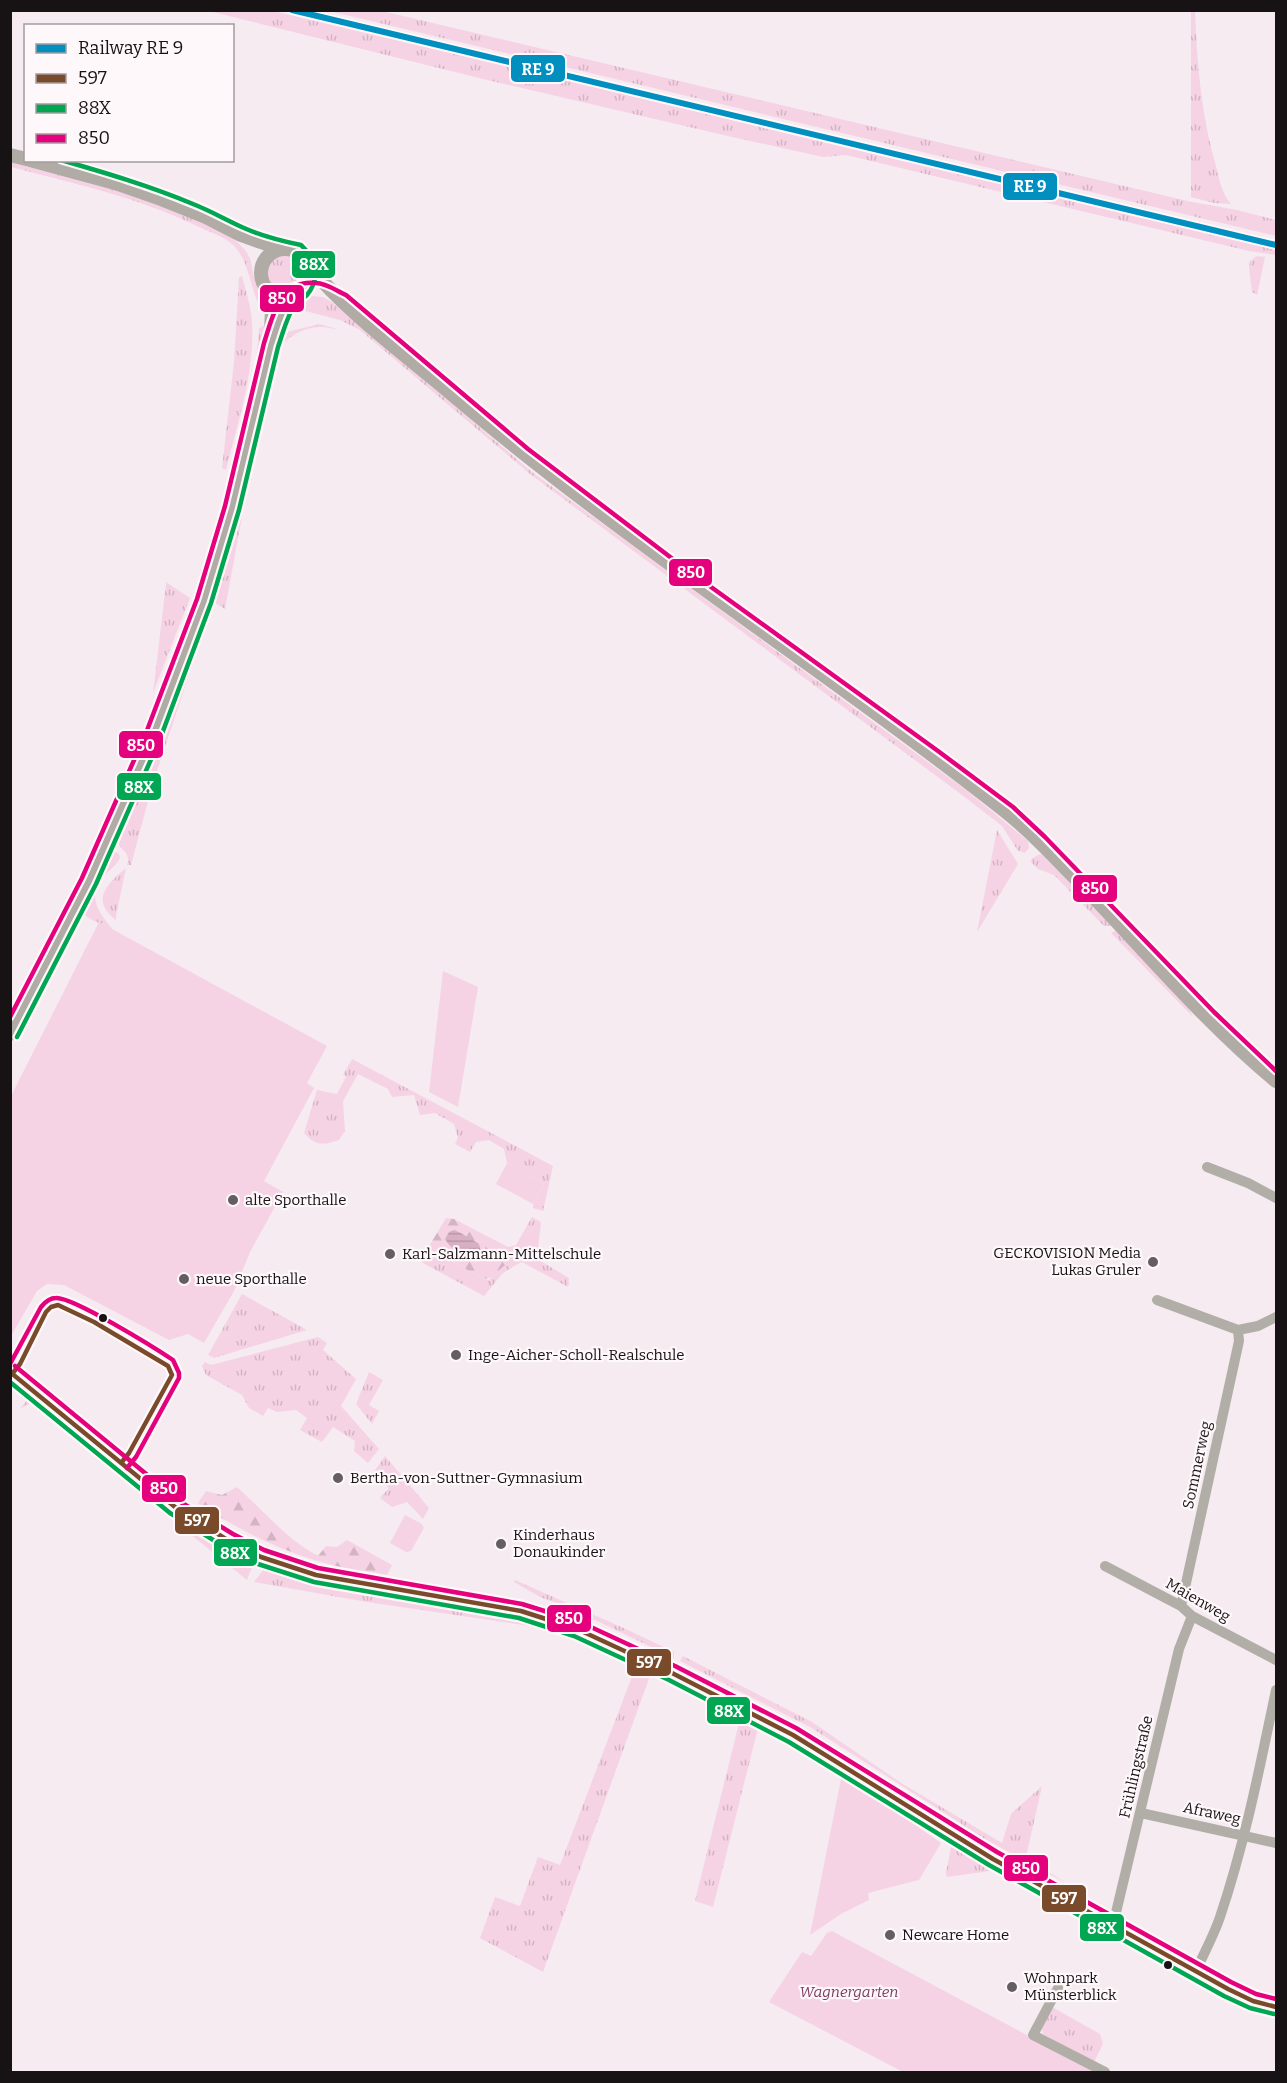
<svg xmlns="http://www.w3.org/2000/svg" width="1287" height="2083" font-family="Bitter,serif">
<style>
.grass{fill:url(#grass-tufts)}
.forest{fill:url(#forest-firs)}
.green{fill:#f6d3e4}
.water{fill:url(#water-rules)}
.lines{fill:none;stroke-linecap:round;stroke-linejoin:round}
.street{stroke:#b1aea7;stroke-width:10}
.secondary{stroke:#b0aca5;stroke-width:14}
.bus-1-casing{stroke:#fff8fb;stroke-width:9}
.bus-2-casing{stroke:#fff8fb;stroke-width:9}
.bus-3-casing{stroke:#fff8fb;stroke-width:9}
.bus-1{stroke:#7a4b2a;stroke-width:4.5}
.bus-2{stroke:#00a651;stroke-width:4.5}
.bus-3{stroke:#e5007d;stroke-width:4.5}
.rail-1-casing{stroke:#fff8fb;stroke-width:10}
.rail-1{stroke:#008fbf;stroke-width:6}
.poi-dot{fill:#655e61;stroke:#fff8fb;stroke-width:2}
.bus-dot{fill:#171214;stroke:#fff8fb;stroke-width:2}
.labels{text-anchor:middle;dominant-baseline:central;stroke-width:4.5;stroke-linejoin:round;paint-order:stroke}
.poi-label{font-size:15px;fill:#171214;stroke:#fff8fb;text-anchor:start}
.street-label{font-size:15px;fill:#171214;stroke:#fff8fb}
.park-label{font-size:15px;font-style:italic;fill:#7d3b5f;stroke:#fff8fb}
.line-badge{stroke:#fff8fb;stroke-width:2}
.badge-label{font-size:16px;text-anchor:middle;font-weight:bold;fill:#fff}
</style>
<defs>
<pattern id="grass-tufts" width="24" height="20" patternUnits="userSpaceOnUse" patternTransform="scale(1.5)"><rect width="24" height="20" fill="#f6d3e4"/><path d="M3 7l-1-3M5 7V3M7 7l1-3M15 17l-1-3M17 17v-4M19 17l1-3" fill="none" stroke="#d2b4c3"/></pattern>
<pattern id="forest-firs" width="22" height="20" patternUnits="userSpaceOnUse" patternTransform="scale(1.5)"><rect width="22" height="20" fill="#f6d3e4"/><path d="M5 1l3.5 6h-7zM16 11l3.5 6h-7z" fill="#d2b4c3"/></pattern>
<pattern id="water-rules" width="6" height="5" patternUnits="userSpaceOnUse" patternTransform="scale(1.5)"><rect width="6" height="5" fill="#d8b0c4"/><path d="M0 2.5h6" fill="none" stroke="#b996a8"/></pattern>
</defs>
<rect width="100%" height="100%" fill="#f5ebf0"/>
<!-- grass -->
<path class="grass" d="M209,11h64l1003,238v6l-27,-4 -403,-96 -23,2 -91,-20 -249,-58z
M329,11h53l810,191 45,8 39,10v16z
M1191,11h4c2,52 6,104 21,155 3,13 6,28 15,38l-17,-1 -23,-6z
M10,162c63,16 126,30 186,57 17,8 34,14 47,29 12,13 7,23 14,38 3,7 8,12 10,20l-9,-4 -2,-4c-6,-17 -10,-42 -24,-54 -11,-9 -25,-13 -37,-19 -59,-28 -122,-42 -184,-58z
M267 272a18 18 0 1 1 36 0a18 18 0 1 1-36 0Z
M1257,256l8,1 -8,38 -5,-3 -3,-24 1,-7z
M242,276c4,15 9,30 10,46 3,49 -14,100 -26,148l-4,-2 12,-106 5,-85z
M312,296l11,1 9,5 200,170 434,318 62,51 1,7 -4,5 -7,-2 -16,-25 -40,-31 -432,-321 -170,-144 -20,-10 -46,-12 1,-4 8,-6z
M320,324l20,6c-6,-1 -13,-3 -19,-3 -14,0 -35,8 -40,22l-34,141 -22,119 -13,-8 -1,-6 67,-257 5,-5z
M262,326h3l2,3c-18,86 -38,171 -64,256l-6,5c15,-49 28,-98 40,-147 10,-37 20,-76 22,-114z
M166,582l24,16 -37,95 13,-109z
M193,603l1,11 -46,120 -48,105 44,-107z
M211,609l-59,177 -21,79h-4c5,-14 -9,-15 -11,-27l25,-54 63,-168z
M997,830l21,34 -41,68z
M95,849l1,5 -85,169v-11z
M116,852l3,2 1,4c-4,8 -11,12 -16,18 -19,20 -4,38 10,55l-27,-14 -4,-5 28,-59z
M1041,854l5,3 65,69h-7l-50,-51 -16,-6 -7,-7 1,-4z
M126,868l-10,48v4c-26,-20 -9,-36 10,-52z
M1115,931l4,2 67,70 7,14 -82,-84z
M352,1059l201,107 -10,45 -10,-3v-4l11,-20 -37,-21 -3,-14 -15,-9 -13,2 -6,10 -15,-8 3,-6 -4,-14 -19,-11 -15,2 -6,-20 -22,2 -4,-8 -30,-15 -15,27 2,30 -6,9c-16,5 -22,7 -35,-7l13,-43 20,4 9,-17 -3,-2z
M532,1217l9,5 -4,37 32,19 -1,9 -46,-25 -6,-17z
M428,1248l54,30 7,2 11,-12 6,-3 6,2 -10,7 -18,22 -63,-34z
M242,1294l65,36 -93,28 -6,-3z
M318,1337l9,6 -4,7 33,29 -15,27 38,43 -11,14 -14,-12 1,-10 -22,-14 -11,15 -22,-12 7,-12 -11,-8 -19,2 -9,-4 -5,8 -14,-8 -7,-13 -36,-20 -4,-9 3,-4 6,3z
M369,1372l14,8 -14,25 10,6 -7,13 -16,-20z
M28,1399l8,2 101,83 -3,4 -104,-85 -10,6z
M385,1456l44,52 -6,11 -16,-17 -15,5 -12,-9 9,-10 -16,-15z
M152,1476c22,18 45,36 70,50 54,32 118,45 178,57 -24,-4 -49,-6 -73,-12 -66,-17 -125,-51 -177,-94z
M167,1505l84,51 1,11 -5,13 -84,-68z
M269,1566l264,53 4,8 -170,-25 -113,-20 10,-13z
M515,1580l113,50 46,22v6l-106,-51 -28,-10 -26,-15z
M683,1656l129,66 89,61 101,60 9,-29 31,-28 -16,71 40,26 -81,-44 -175,-112 -130,-66z
M636,1666l15,7 -108,299 -63,-34 15,-41 25,9 18,-49 22,8z
M741,1715l18,9 -46,183 -18,-6z
M952,1842l35,19 4,4 -1,6 -43,6 -1,-4z
M1052,2007l48,27 3,10 -9,18 -51,-28 -2,-8z"/>
<!-- forest -->
<path class="forest" d="M446,1218l8,1 54,28 8,-2 6,17 -10,5 -6,-2c-10,5 -12,16 -24,13l-54,-30z
M237,1487c27,24 49,52 81,69l8,-10 11,1 10,-7 45,25 -5,10c-19,-4 -40,-6 -59,-11 -47,-13 -90,-34 -130,-61l8,-12 16,4z"/>
<!-- green -->
<path class="green" d="M99,922l228,124 -20,37 7,5 -50,93 19,11 -33,60 -16,39 -30,52 -16,-9 -19,6 -105,-55 -17,-1 -10,7 -26,45v-240z
M443,971l35,16 -20,120 -29,-15z
M507,1163l37,21 -11,20 -37,-20z
M405,1515l17,9 2,4 -13,23 -5,1 -16,-9z
M842,1774l99,69 -22,37 -51,13 1,7 -28,14 -31,21z
M832,1931l264,141h-193l-134,-70 33,-50 9,4 16,-23z"/>
<!-- water -->
<path class="water" d="M454,1230c4,1 21,11 25,14l2,8 -5,5c-13,-1 -24,-6 -31,-18l4,-7z"/>
<g class="lines">
<!-- street -->
<path class="street" d="M1207,1167l41,16 28,15
M1157,1300l81,30 20,-4 18,-9
M1105,1566l76,40 11,10 84,44
M1181,1606l58,-265 -1,-11
M1141,1813l135,30
M1113,1925l66,-276 13,-33
M1196,1971c8,-18 18,-36 24,-54 25,-74 40,-151 56,-227
M1058,1988l-25,47 72,37"/>
<!-- secondary -->
<path class="secondary" d="M10,155l16,4
M30,160l85,23 46,16 45,18 35,18 40,14
M261 273a24 24 0 1 1 48 0a24 24 0 1 1-48 0Z
M308,265c41,49 98,90 147,132 176,149 370,272 550,414 25,20 47,43 69,66 66,67 130,145 202,204
M269,292l3,17 -1,22
M10,1034l79,-153 64,-145 51,-135 28,-93 39,-163 8,-24 12,-25
M10,1372l165,135 54,34 32,16 55,18 205,36 56,18 95,44 121,62 128,81 72,43 235,130 25,12 23,6"/>
<!-- bus-1 casing -->
<g class="bus-1-casing">
<path id="bus-1" d="M10,1372l165,135 54,34 32,16 55,18 205,36 56,18 95,44 121,62 200,124 235,130 25,12 23,6
M12,1374l8,-10 26,-52 5,-5 7,-2 36,17 74,44 4,9 -43,78 -8,10"/>
</g>
<!-- bus-2 casing -->
<g class="bus-2-casing">
<path id="bus-2" d="M17,1037l79,-153 64,-145 51,-136 28,-93 39,-163c5,-14 9,-32 18,-44 3,-4 8,-4 11,-8 14,-17 9,-36 -6,-50 -19,-4 -39,-9 -57,-17 -18,-8 -33,-17 -51,-24 -43,-18 -87,-31 -132,-44
M10,1382l160,131 56,35 32,16 56,18 205,36 55,18 95,44 120,62 200,123 235,131 26,12 24,6"/>
</g>
<!-- bus-3 casing -->
<g class="bus-3-casing">
<path id="bus-3" d="M10,1017l72,-139 64,-145 51,-134 28,-93 39,-163c9,-27 15,-64 52,-60 10,0 21,8 30,12l182,154 154,117 256,185 75,56 32,30 169,175 62,59
M10,1364l31,-57c4,-5 8,-9 15,-9 17,-1 99,50 117,62l6,13v5l-43,79 -9,11
M15,1366l164,135 54,33 31,16 54,18 204,36 58,18 95,44 121,62 201,124 234,130 25,12 20,5"/>
</g>
<!-- bus-1 -->
<use href="#bus-1" class="bus-1"/>
<!-- bus-2 -->
<use href="#bus-2" class="bus-2"/>
<!-- bus-3 -->
<use href="#bus-3" class="bus-3"/>
<!-- rail-1 casing -->
<g class="rail-1-casing">
<path id="rail-1" d="M292,10l984,235"/>
</g>
<!-- rail-1 -->
<use href="#rail-1" class="rail-1"/>
</g>
<!-- markers -->
<g class="poi-dot">
<circle cx="233" cy="1200" r="6"/>
<circle cx="390" cy="1254" r="6"/>
<circle cx="1153" cy="1262" r="6"/>
<circle cx="184" cy="1279" r="6"/>
<circle cx="456" cy="1355" r="6"/>
<circle cx="338" cy="1478" r="6"/>
<circle cx="501" cy="1544" r="6"/>
<circle cx="890" cy="1935" r="6"/>
<circle cx="1012" cy="1987" r="6"/>
</g>
<g class="bus-dot">
<circle cx="103" cy="1318" r="5"/>
<circle cx="1168" cy="1965" r="5"/>
</g>
<g class="labels">
<!-- poi labels -->
<g class="poi-label">
<text x="245" y="1200">alte Sporthalle</text>
<text x="1141" y="1253" text-anchor="end">GECKOVISION Media<tspan x="1141" dy="17">Lukas Gruler</tspan></text>
<text x="402" y="1254">Karl-Salzmann-Mittelschule</text>
<text x="196" y="1279">neue Sporthalle</text>
<text x="468" y="1355">Inge-Aicher-Scholl-Realschule</text>
<text x="350" y="1478">Bertha-von-Suttner-Gymnasium</text>
<text x="513" y="1535">Kinderhaus<tspan x="513" dy="17">Donaukinder</tspan></text>
<text x="902" y="1935">Newcare Home</text>
<text x="1024" y="1978">Wohnpark<tspan x="1024" dy="17">Münsterblick</tspan></text>
</g>
<!-- street labels -->
<g class="street-label">
<text transform="translate(1197 1465) rotate(-78)">Sommerweg</text>
<text transform="translate(1198 1600) rotate(30)">Maienweg</text>
<text transform="translate(1136 1767) rotate(-77)">Frühlingstraße</text>
<text transform="translate(1212 1813) rotate(12)">Afraweg</text>
</g>
<!-- park labels -->
<g class="park-label">
<text x="849" y="1992">Wagnergarten</text>
</g>
</g>
<g class="line-badge">
<rect x="510" y="54" width="56" height="29" rx="6" fill="#008fbf"/>
<rect x="1002" y="172" width="56" height="29" rx="6" fill="#008fbf"/>
<rect x="291" y="250" width="45" height="29" rx="6" fill="#00a651"/>
<rect x="259" y="284" width="46" height="29" rx="6" fill="#e5007d"/>
<rect x="668" y="558" width="45" height="29" rx="6" fill="#e5007d"/>
<rect x="118" y="730" width="46" height="29" rx="6" fill="#e5007d"/>
<rect x="116" y="772" width="46" height="29" rx="6" fill="#00a651"/>
<rect x="1072" y="874" width="46" height="29" rx="6" fill="#e5007d"/>
<rect x="141" y="1474" width="46" height="29" rx="6" fill="#e5007d"/>
<rect x="174" y="1506" width="46" height="29" rx="6" fill="#7a4b2a"/>
<rect x="213" y="1538" width="45" height="29" rx="6" fill="#00a651"/>
<rect x="546" y="1604" width="46" height="29" rx="6" fill="#e5007d"/>
<rect x="626" y="1648" width="46" height="29" rx="6" fill="#7a4b2a"/>
<rect x="706" y="1696" width="45" height="29" rx="6" fill="#00a651"/>
<rect x="1003" y="1854" width="46" height="28" rx="6" fill="#e5007d"/>
<rect x="1041" y="1884" width="46" height="29" rx="6" fill="#7a4b2a"/>
<rect x="1079" y="1913" width="46" height="29" rx="6" fill="#00a651"/>
</g>
<g class="badge-label">
<text x="538" y="75">RE 9</text>
<text x="1030" y="192">RE 9</text>
<text x="314" y="270">88X</text>
<text x="282" y="304">850</text>
<text x="691" y="578">850</text>
<text x="141" y="751">850</text>
<text x="139" y="793">88X</text>
<text x="1095" y="894">850</text>
<text x="164" y="1494">850</text>
<text x="197" y="1526">597</text>
<text x="235" y="1559">88X</text>
<text x="569" y="1624">850</text>
<text x="649" y="1668">597</text>
<text x="729" y="1717">88X</text>
<text x="1026" y="1874">850</text>
<text x="1064" y="1904">597</text>
<text x="1102" y="1934">88X</text>
</g>
<!-- border -->
<rect width="1287" height="2083" fill="none" stroke="#171214" stroke-width="24"/>
<!-- legend -->
<rect x="24" y="24" width="210" height="138" fill="#fff8fb" stroke="#a29c9f" stroke-width="1.5"/>
<rect x="36" y="44" width="30" height="9" fill="#008fbf" stroke="#a29c9f" stroke-width="1.5"/>
<text x="78" y="54" font-size="18" fill="#171214">Railway RE 9</text>
<rect x="36" y="74" width="30" height="9" fill="#7a4b2a" stroke="#a29c9f" stroke-width="1.5"/>
<text x="78" y="84" font-size="18" fill="#171214">597</text>
<rect x="36" y="104" width="30" height="9" fill="#00a651" stroke="#a29c9f" stroke-width="1.5"/>
<text x="78" y="114" font-size="18" fill="#171214">88X</text>
<rect x="36" y="134" width="30" height="9" fill="#e5007d" stroke="#a29c9f" stroke-width="1.5"/>
<text x="78" y="144" font-size="18" fill="#171214">850</text>
</svg>
